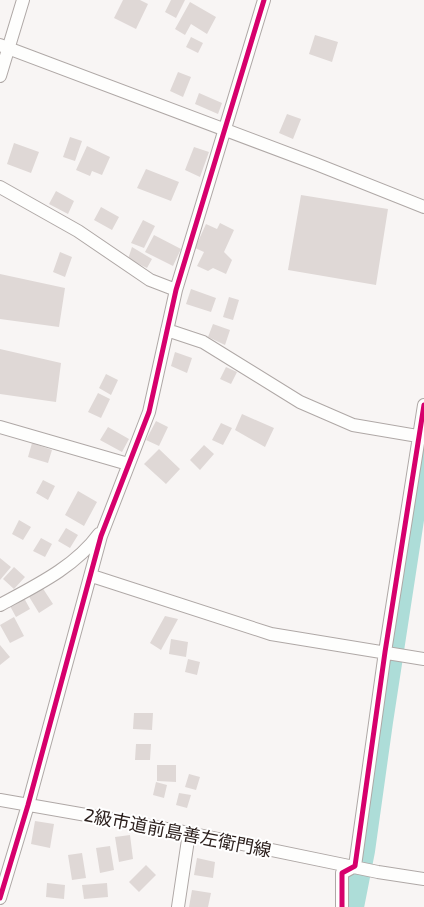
<svg xmlns="http://www.w3.org/2000/svg" width="424" height="907" font-family="'Exo 2','Noto Sans JP',sans-serif">
<style>
.lines{fill:none;stroke-linecap:round;stroke-linejoin:round}
.river{stroke:#adddd8;stroke-width:22}
.building{fill:#dfd8d6}
.minor-casing{stroke:#afa8a6;stroke-width:14}
.minor{stroke:#fefefd;stroke-width:12}
.cycleway-casing{stroke:#fff;stroke-width:8}
.cycleway{stroke:#d6006c;stroke-width:5}
.labels{text-anchor:middle;dominant-baseline:central;stroke-width:4;stroke-linejoin:round;paint-order:stroke}
.street-label{font-size:18px;fill:#2d211e;stroke:#fff}
</style>
<rect width="100%" height="100%" fill="#f8f5f4"/>
<g class="lines">
<!-- river -->
<path class="river" d="M353,907l11,-56 18,-129 42,-274"/>
</g>
<!-- building -->
<path class="building" d="M123,0h17l8,4 -12,25 -22,-11z
M171,0h14l-9,18 -11,-6z
M190,2l26,15 -9,17 -16,-10 -6,11 -10,-6z
M315,35l23,7 -6,20 -23,-8z
M191,37l12,6 -5,10 -12,-6z
M178,72l13,5 -8,20 -13,-6z
M199,93l23,10 -4,11 -23,-10z
M287,114l14,5 -8,20 -14,-6z
M70,137l12,4 -7,20 -12,-4z
M14,143l25,9 -8,21 -24,-9z
M87,146l23,11 -8,18 -10,-4 -2,5 -14,-6z
M194,147l15,5 -9,25 -15,-7z
M146,169l33,13 -8,19 -34,-13z
M56,191l18,10 -6,13 -19,-10z
M301,195l87,14 -12,76 -88,-15z
M101,207l18,10 -7,13 -18,-10z
M143,220l12,6 -11,22 -13,-5z
M220,223l14,7 -10,22 8,8 -6,14 -13,-6 -5,3 -11,-5 7,-14 -9,-4 11,-24 11,5z
M154,235l27,14 -8,17 -28,-14z
M132,247l20,12 -5,9 -19,-9z
M60,252l12,5 -7,20 -12,-5z
M0,274l65,14 -6,39 -59,-8z
M191,289l25,9 -5,14 -25,-8z
M229,297l10,3 -6,20 -10,-3z
M213,324l17,6 -5,15 -17,-8z
M0,349l61,14 -5,39 -56,-8z
M175,352l17,6 -5,15 -16,-7z
M226,367l11,5 -6,12 -11,-5z
M106,374l12,6 -7,15 -12,-7z
M98,393l12,6 -9,19 -13,-6z
M242,414l32,14 -9,19 -30,-17z
M156,421l12,6 -9,19 -13,-6z
M221,423l11,5 -9,17 -11,-5z
M108,427l21,12 -7,13 -22,-12z
M32,443l20,7 -4,13 -20,-6z
M204,445l10,9 -14,16 -10,-10z
M159,449l21,20 -14,15 -22,-20z
M43,480l12,6 -7,14 -12,-7z
M78,491l19,11 -13,24 -19,-11z
M19,520l12,7 -8,13 -11,-6z
M66,528l12,7 -8,13 -12,-7z
M41,538l11,6 -7,13 -12,-6z
M0,558l11,9 -11,13z
M14,567l11,10 -11,12 -11,-10z
M42,587l11,17 -14,9 -11,-18z
M24,598l6,11 -14,8 -6,-11z
M165,616l13,3 -17,31 -11,-7z
M14,617l10,19 -14,7 -10,-18z
M171,639l17,3 -2,15 -17,-3z
M0,645l10,12 -10,8z
M188,659l12,3 -3,13 -12,-3z
M134,713h19l-1,17 -19,-1z
M136,744h15l-1,16h-15z
M157,765h19v17l-19,-1z
M189,774l11,3 -4,13 -11,-3z
M156,782l11,3 -3,13 -11,-3z
M179,793l12,2 -4,13 -11,-3z
M35,821l19,3 -4,24 -19,-4z
M130,835l3,24 -14,3 -4,-25z
M110,846l4,24 -14,3 -4,-25z
M82,853l4,25 -14,2 -4,-25z
M197,858l18,4 -2,16 -19,-3z
M146,865l10,10 -17,17 -10,-10z
M47,883l18,2 -1,14 -18,-2z
M107,883l1,14 -24,2 -2,-14z
M192,890l19,3 -3,14h-19z"/>
<g class="lines">
<!-- minor casing -->
<g class="minor-casing">
<path id="minor" d="M0,45l316,119 108,43
M0,76l23,-76
M0,187l78,44 72,49 26,10
M167,330l36,12 97,60 53,23 71,12
M0,427l128,37
M92,576l179,58 153,25
M0,605c35,-19 75,-38 99,-71
M0,800l189,33 189,39 46,7
M0,898l28,-93 73,-269 48,-124 27,-122 88,-290
M178,907l11,-74
M342,907v-34l13,-7 30,-214 39,-247"/>
</g>
<!-- minor -->
<use href="#minor" class="minor"/>
<!-- cycleway casing -->
<g class="cycleway-casing">
<path id="cycleway" d="M0,898l28,-93 73,-269 48,-124 27,-122 88,-290
M342,907v-34l13,-7 30,-214 39,-247"/>
</g>
<!-- cycleway -->
<use href="#cycleway" class="cycleway"/>
</g>
<g class="labels">
<!-- street labels -->
<g class="street-label">
<text transform="translate(178 832) rotate(11)">2級市道前島善左衛門線</text>
</g>
</g>
</svg>
